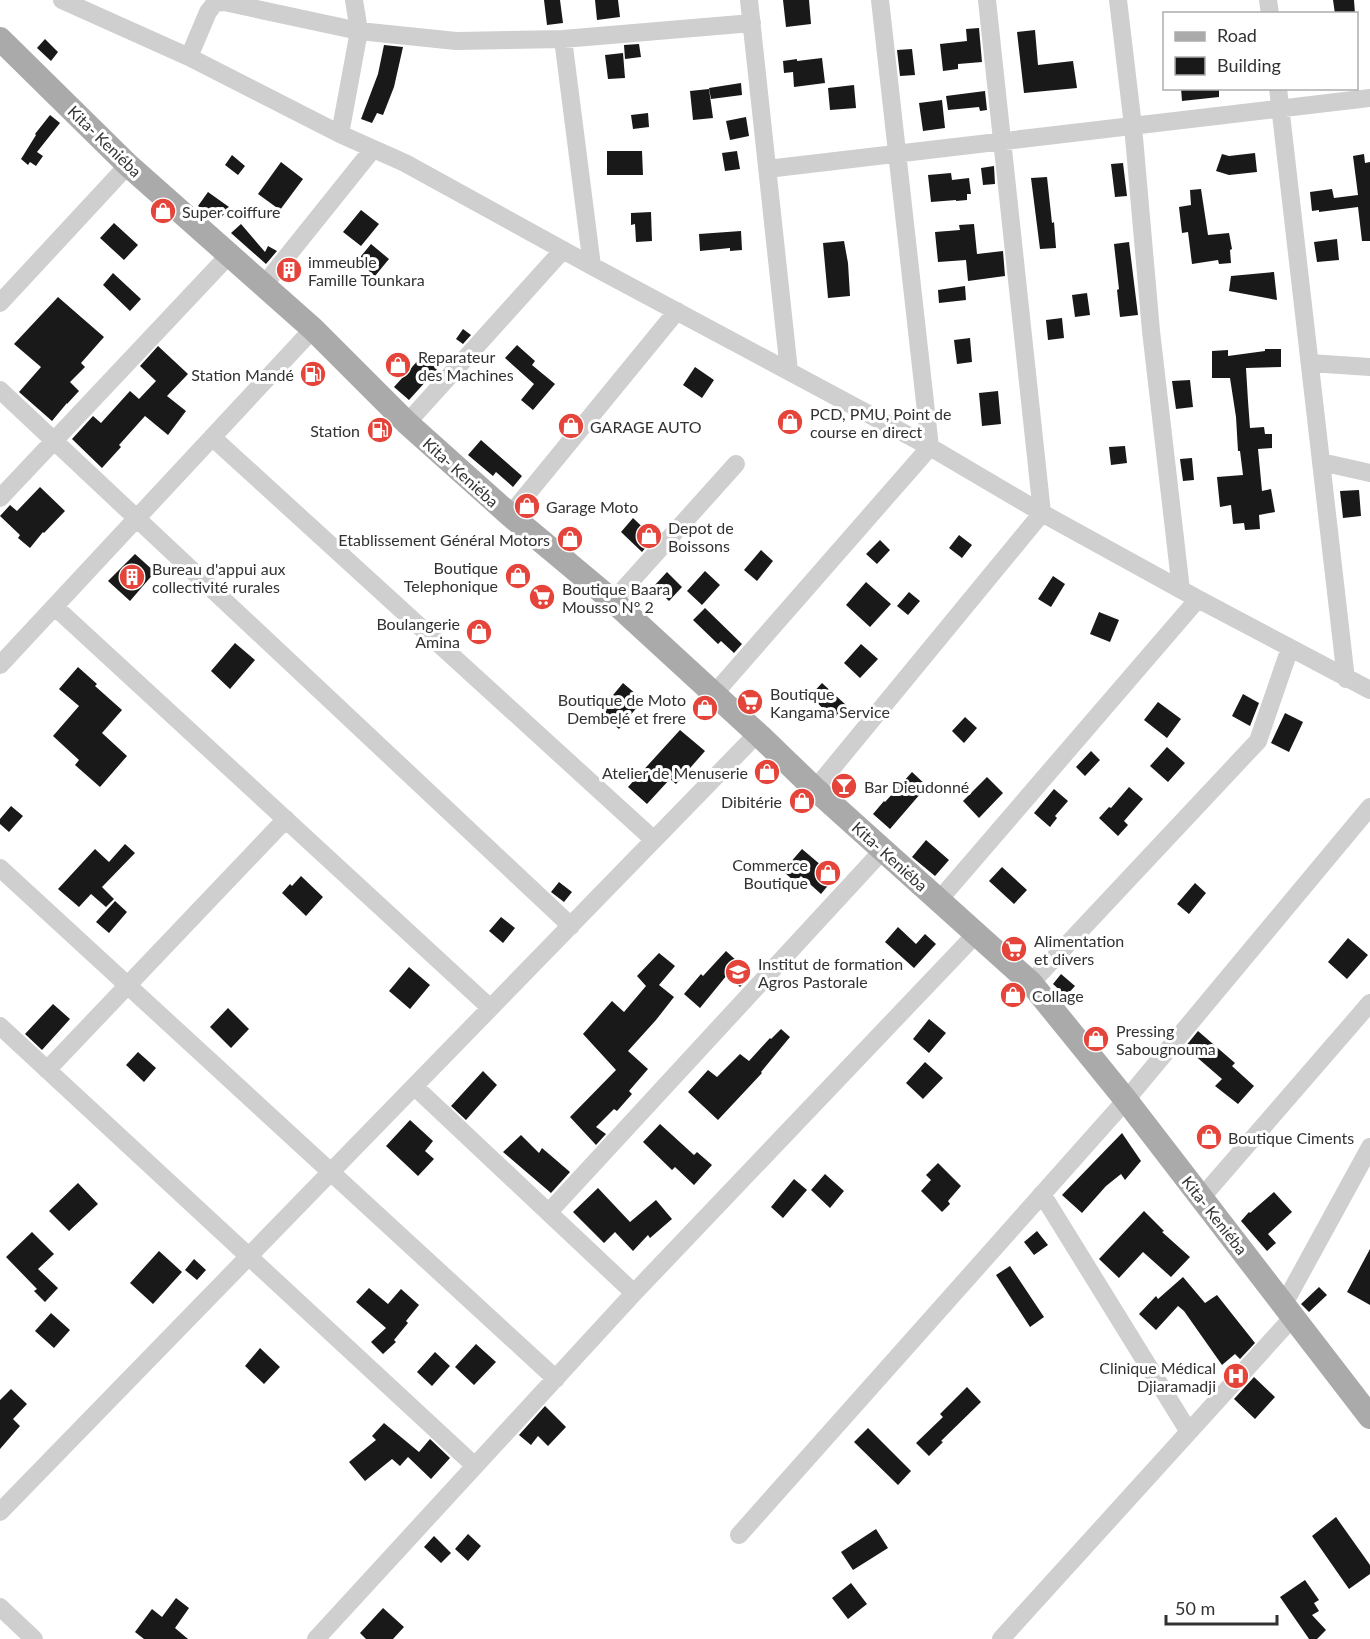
<svg xmlns="http://www.w3.org/2000/svg" width="1370" height="1639" font-family="Lato,sans-serif">
<style>
.building{fill:#191919}
.lines{fill:none;stroke-linecap:round;stroke-linejoin:round}
.minor{stroke:#cfcfcf;stroke-width:18}
.major{stroke:#aaa;stroke-width:24}
.labels{text-anchor:middle;dominant-baseline:central;stroke-width:6;stroke-linejoin:round;paint-order:stroke}
.street-label{font-size:16px;fill:#323232;stroke:#fff}
.poi-label{font-size:16px;fill:#323232;stroke:#fff;text-anchor:start}
</style>
<rect width="100%" height="100%" fill="#fff"/>
<!-- building -->
<path class="building" d="M544,0h16l3,23 -16,2z
M595,0h23l2,17 -23,3z
M783,0h26l2,24 -25,3z
M1333,0h21l1,14h-20z
M979,28l3,34 -24,2v5l-15,2 -3,-27 27,-3 -1,-12z
M1035,30l3,35 35,-4 4,27 -53,5 -7,-61z
M45,39l13,13 -7,9 -14,-13z
M639,44l2,13 -16,2 -1,-14z
M384,45l19,2 -9,40 -11,28 -6,-2 -5,10 -11,-4 17,-45z
M912,49l3,26 -15,1 -3,-26z
M623,53l2,25 -17,1 -3,-24z
M822,58l3,25 -31,4 -1,-15 -9,1 -1,-12 14,-2v2z
M741,83l1,12 -31,4 -2,-11z
M854,85l2,23 -26,2 -2,-22z
M1181,88h38v9l-37,4z
M709,89l4,29 -20,2 -3,-29z
M985,91l2,19 -7,1 -1,-4 -31,3 -2,-14z
M942,100l3,28 -22,3 -4,-28z
M648,113l1,14 -16,2 -2,-14z
M50,115l10,8 -23,29 6,4 -7,10 -6,-4 -2,3 -7,-6 15,-24 -1,-1z
M746,117l3,19 -19,4 -4,-19z
M607,151h35l1,24h-36z
M737,151l3,18 -15,2 -3,-18z
M1255,153l2,19 -28,3 -13,-4 6,-17 7,2z
M1364,154l1,9 5,-1v79h-8l-4,-34 -39,5v-2l-7,1 -2,-19 22,-3 2,9 24,-3 -5,-39z
M232,155l13,11 -7,9 -13,-10z
M281,162l22,17 -23,31 -22,-16z
M1123,163l4,33 -12,1 -4,-33z
M994,166l1,18 -12,1 -2,-17z
M951,173l1,7 17,-2 2,16h-4v6l-11,1v-1l-25,2 -3,-27z
M1047,177l5,46 2,-1 2,26 -16,1 -9,-71z
M1201,189l7,46 21,-2 3,16 -2,1 1,13 -12,1 -1,-4 -26,4 -4,-32 -6,1 -3,-26 12,-2 -1,-15z
M208,192l21,15 -10,14 -21,-15z
M361,210l18,14 -18,22 -18,-14z
M651,212l1,29 -16,1 -1,-18 -4,1v-12z
M114,223l24,22 -14,15 -24,-22z
M241,224l24,28 3,-6 9,5 -11,13 -35,-31z
M974,224l3,30 26,-3 2,25 -37,5 -2,-21 -28,2 -3,-30 25,-2 -1,-5z
M741,231l1,19 -12,1v-3l-30,3 -1,-17z
M1337,239l2,21 -22,2 -3,-20z
M844,241l4,22 2,33 -22,2 -5,-55z
M1129,242l9,73 -18,2 -3,-27 2,-1 -5,-45z
M371,244l18,15 -14,17 -18,-15z
M1274,272l3,28 -48,-9 2,-15z
M113,273l28,26 -11,12 -27,-26z
M965,286l1,14 -27,3 -1,-13z
M1087,293l3,22 -15,2 -3,-22z
M58,297l46,40 -23,26 4,4 -15,15 9,9 -12,13v-1l-15,18 -33,-29 22,-25 -27,-23z
M1062,318l2,20 -16,2 -2,-20z
M463,329l8,6 -8,9 -7,-5z
M970,338l2,24 -15,2 -3,-24z
M517,345l18,16 -3,4 23,19 -22,26 -12,-10 13,-16 -29,-26z
M158,346l30,28 -21,22 19,15 -18,24 -23,-19 -26,29 2,2 -19,21 -30,-29 21,-23 8,7 29,-32 9,8 17,-18 -16,-15z
M1265,349h16v18l-35,1 2,33 2,27 14,-1 1,7h7v14l-14,1 4,42 9,-2 4,23 -16,3 1,14 -15,1 -1,-7 -11,1 -2,-19 -11,2 -3,-30 26,-2 -3,-24h-2l-2,-34 -6,-39h-18v-27l16,-1v6l37,-5z
M422,356l15,13 -28,31 -15,-13z
M695,367l19,13 -12,18 -19,-13z
M1190,380l3,27 -17,2 -4,-28z
M998,391l3,33 -19,2 -3,-33z
M481,440l41,36 -9,11 -17,-15 -3,4 -25,-21z
M1125,446l2,17 -16,2 -2,-18z
M1192,458l2,22 -11,1 -3,-22z
M40,487l25,24 -21,22 -1,-1 -13,16 -12,-10 2,-3 -20,-19 10,-11 7,6z
M1359,490l2,26 -18,2 -3,-27z
M633,518l21,20 -12,14 -21,-20z
M959,535l13,10 -10,13 -13,-10z
M880,540l10,10 -13,14 -11,-10z
M761,550l12,11 -16,20 -13,-11z
M135,554l20,18 -25,29 -22,-20z
M705,571l15,14 -18,20 -15,-14z
M667,572l15,15 -13,14 -15,-15z
M1053,576l12,8 -14,23 -13,-8z
M866,582l25,22 -21,23 -24,-22z
M909,592l11,9 -12,14 -11,-9z
M705,608l37,36 -8,9 -13,-12 -3,3 -25,-24z
M1099,612l20,8 -9,22 -20,-8z
M235,643l20,17 -25,29 -19,-18z
M861,644l17,15 -18,19 -16,-15z
M78,667l19,17 -2,2 27,24 -20,23 25,23 -27,31 -25,-22 4,-5 -26,-24 26,-30 -20,-17z
M623,683l20,17 -24,29 -20,-17z
M822,683l24,22 -12,14 -24,-23z
M1243,694l16,9 -9,23 -18,-10z
M1158,702l23,17 -14,19 -23,-18z
M1285,713l18,9 -14,30 -18,-9z
M965,717l12,11 -13,15 -12,-12z
M680,730l25,21 -29,33 -6,-5 -23,25 -19,-17z
M1167,747l18,16 -17,19 -18,-16z
M1091,751l9,9 -15,16 -9,-9z
M912,772l15,14 -37,43 -17,-15 11,-13 1,1z
M987,777l16,16 -24,25 -16,-17z
M1129,787l14,12 -19,22 4,4 -10,11 -19,-18 10,-11 2,1z
M1054,789l14,12 -13,15 2,2 -7,9 -16,-14z
M11,806l12,10 -14,16 -9,-8v-5z
M926,840l23,20 -14,16 -23,-19z
M125,844l10,9 -33,34 12,12 -8,8 -15,-13 -12,13 -21,-18 37,-40 14,13z
M802,849l33,28 -14,17 -20,-18 -6,6 -12,-11z
M1002,867l25,23 -13,14 -25,-23z
M301,876l22,21 -17,19 -24,-23 8,-9 2,2z
M559,882l13,10 -8,10 -13,-10z
M1195,883l11,10 -17,21 -12,-10z
M115,901l12,11 -18,21 -13,-11z
M501,917l14,11 -12,15 -14,-12z
M898,927l18,17 9,-10 11,10 -22,24 -29,-26z
M1348,938l20,17 -21,24 -19,-17z
M726,951l25,23 -11,13 -13,-12 -27,33 -16,-14 17,-20 2,2z
M659,953l16,13 -16,19 15,12 -18,23 -28,31 20,18 -19,22 3,3 -15,17 -3,-2 -18,18 10,7 -10,11 -26,-28 46,-47 -33,-36 29,-33 12,11 22,-26 -9,-10z
M409,967l21,18 -20,24 -21,-18z
M1061,974l14,12 -9,10 -13,-12z
M53,1004l17,15 -28,31 -17,-16z
M228,1008l21,21 -18,19 -21,-21z
M929,1019l17,14 -17,20 -16,-14z
M781,1029l9,8 -29,35 1,1 -44,47 -30,-28 20,-22 9,7 23,-23 9,7 21,-23 1,1z
M1198,1031l37,32 -3,3 22,20 -16,18 -23,-18 7,-7 -37,-32z
M138,1052l18,16 -12,14 -18,-17z
M925,1062l18,16 -20,21 -17,-16z
M483,1071l14,14 -31,35 -15,-14z
M410,1120l23,21 -8,10 9,8 -16,17 -32,-30z
M660,1124l34,31 3,-3 15,13 -18,20 -19,-18 -3,3 -29,-28z
M1122,1133l19,28 -16,19 -4,-6 -15,12 -24,27 -20,-18z
M521,1135l18,18 3,-5 28,24 -19,21 -48,-41z
M938,1163l23,23 -13,15 2,3 -8,8 -21,-21 10,-11 -5,-5z
M825,1174l19,17 -14,17 -19,-18z
M794,1179l13,11 -24,28 -12,-11z
M78,1183l20,21 -29,27 -20,-20z
M598,1188l32,34 26,-22 16,19 -22,19 -2,-3 -15,16 -18,-19 -11,11 -31,-31z
M1274,1192l18,20 -24,22 8,9 -9,8 -26,-30 8,-9 1,1z
M1144,1211l20,20 -2,1 28,25 -19,20 -28,-25 -24,26 -20,-19z
M1037,1231l11,14 -14,10 -10,-13z
M32,1232l22,22 -16,15 20,19 -13,14 -11,-11 3,-2 -31,-32z
M1370,1249v56l-23,-13z
M159,1251l23,21 -29,32 -23,-21z
M194,1259l12,11 -9,10 -12,-10z
M1010,1266l34,51 -14,10 -34,-52z
M1183,1277l22,26 12,-8 38,48 -15,16 -5,-5 -13,11 -38,-54 -6,-5 -22,24 -17,-16 17,-18 2,3z
M1319,1287l8,8 -18,17 -8,-8z
M369,1288l19,16 13,-15 18,16 -13,16 2,2 -14,17 2,2 -13,12 -12,-12 15,-14 -30,-26z
M51,1313l19,17 -16,18 -19,-17z
M476,1344l20,18 -22,23 -19,-18z
M260,1348l20,19 -16,17 -19,-18z
M435,1352l15,14 -18,20 -15,-14z
M1254,1377l21,20 -20,22 -21,-20z
M967,1387l14,15 -40,39 2,1 -14,14 -13,-13 27,-26 -3,-3z
M11,1389l16,15 -14,15 7,7 -20,23v-49z
M545,1406l21,21 -18,19 -10,-10 -7,9 -12,-10z
M384,1423l35,29 11,-13 20,19 -19,21 -23,-22 -8,9 -8,-7 -27,22 -16,-19 27,-22 -4,-4z
M868,1428l43,43 -13,14 -44,-43z
M1336,1517l34,48v9l-21,15 -37,-53z
M876,1529l12,19 -35,22 -12,-18z
M468,1534l13,12 -13,15 -13,-12z
M434,1536l17,17 -10,10 -17,-16z
M1305,1580l14,20 -5,3 5,8 -7,4 14,15 -9,9h-8l-2,-3 -27,-39z
M851,1583l16,21 -19,15 -16,-21z
M176,1598l13,10 -14,20 13,11h-44l-9,-7 17,-23 10,8z
M383,1608l21,19 -11,12h-27l-6,-6z"/>
<g class="lines">
<!-- minor -->
<path class="minor" d="M62,0l127,57 151,77 65,29 187,103 338,181 112,66 156,86 172,91
M749,0l40,371
M1118,0l15,126 18,205 30,259
M1268,0l2,14
M563,39l29,227
M189,57l19,-45 7,-9 9,-1 135,29 97,10 107,-2 189,-16
M1278,88l68,591
M340,134l19,-103 -5,-31
M767,169l603,-71
M264,285l109,-136
M0,303l128,-138
M1310,363l60,4
M0,390l571,536
M407,423l156,-173
M212,437l442,403
M1321,462l49,11
M0,498l230,-244
M510,515l167,-204
M613,601l123,-137
M55,607l430,396
M0,665l313,-336
M714,694l216,-247 -50,-447
M815,789l227,-276 -55,-513
M0,868l556,511
M939,900l259,-301
M1031,983l227,-242 32,-93
M0,1026l475,440
M47,1070l239,-251
M415,1087l219,206
M1042,1194l147,238
M1202,1197l168,-194
M549,1212l334,-362
M1284,1304l86,-157
M0,1512l757,-778
M739,1535l387,-435 244,-293
M0,1607l34,32
M316,1639l318,-346 342,-359
M1001,1639l293,-323"/>
<!-- major -->
<path class="major" d="M0,39l128,126 185,164 94,94 103,92 103,86 147,135 55,53 216,194 95,117 244,317"/>
</g>
<!-- icons -->
<defs>
<g id="shop-disc" transform="scale(1.35)"><circle r="9.5" fill="#e4443a" stroke="#fff"/><path d="M-5-2.5h2.3a2.7 3.5 0 0 1 5.4 0H5L5.5 6h-11ZM-1.5-2.5h3a1.5 2.3 0 0 0-3 0Z" fill="#fff"/></g>
<g id="building-disc" transform="scale(1.35)"><circle r="9.5" fill="#e4443a" stroke="#fff"/><path d="M-4-6H4V6H1V3H-1V6H-4ZM-2.5-4.3h1.7v1.8h-1.7ZM.8-4.3h1.7v1.8H.8ZM-2.5-1h1.7V.8h-1.7ZM.8-1h1.7V.8H.8Z" fill="#fff"/></g>
<g id="fuel-disc" transform="scale(1.35)"><circle r="9.5" fill="#e4443a" stroke="#fff"/><path d="M-5.5-6h7V0h2V4h1.3V-2.5L3-4.5l.8-.8L6-3V5H2.5V1h-1V6h-7ZM-4.2-4.7v3.2H.2V-4.7Z" fill="#fff"/></g>
<g id="supermarket-disc" transform="scale(1.35)"><circle r="9.5" fill="#e4443a" stroke="#fff"/><path d="M-6-5.5h2.5l.6 2H6L4.5 2H-2.5L-4.4-4H-6ZM-1.5 3.2a1.3 1.3 0 1 0 .1 0ZM3 3.2a1.3 1.3 0 1 0 .1 0Z" fill="#fff"/></g>
<g id="bar-disc" transform="scale(1.35)"><circle r="9.5" fill="#e4443a" stroke="#fff"/><path d="M-6-5H6L.8 .8V4.5H3.5V6h-7V4.5H-.8V.8Z" fill="#fff"/></g>
<g id="university-disc" transform="scale(1.35)"><circle r="9.5" fill="#e4443a" stroke="#fff"/><path d="M0-5L7-2L0 1L-7-2ZM-4 1L0 2.5L4 1V4Q0 6-4 4Z" fill="#fff"/></g>
<g id="hospital-disc" transform="scale(1.35)"><circle r="9.5" fill="#e4443a" stroke="#fff"/><path d="M-5-5h3v3.5h4V-5h3V5h-3V1.5h-4V5h-3Z" fill="#fff"/></g>
</defs>
<g fill-rule="evenodd">
<use href="#shop-disc" x="163" y="211"/>
<use href="#building-disc" x="289" y="270"/>
<use href="#shop-disc" x="398" y="365"/>
<use href="#fuel-disc" x="313" y="374"/>
<use href="#shop-disc" x="790" y="422"/>
<use href="#shop-disc" x="571" y="426"/>
<use href="#fuel-disc" x="380" y="430"/>
<use href="#shop-disc" x="527" y="506"/>
<use href="#shop-disc" x="649" y="536"/>
<use href="#shop-disc" x="570" y="539"/>
<use href="#shop-disc" x="518" y="576"/>
<use href="#building-disc" x="132" y="577"/>
<use href="#supermarket-disc" x="542" y="597"/>
<use href="#shop-disc" x="479" y="632"/>
<use href="#supermarket-disc" x="750" y="702"/>
<use href="#shop-disc" x="705" y="708"/>
<use href="#shop-disc" x="767" y="772"/>
<use href="#bar-disc" x="844" y="786"/>
<use href="#shop-disc" x="802" y="801"/>
<use href="#shop-disc" x="828" y="873"/>
<use href="#supermarket-disc" x="1014" y="949"/>
<use href="#university-disc" x="738" y="972"/>
<use href="#shop-disc" x="1013" y="995"/>
<use href="#shop-disc" x="1096" y="1039"/>
<use href="#shop-disc" x="1209" y="1137"/>
<use href="#hospital-disc" x="1236" y="1376"/>
</g>
<g class="labels">
<!-- street labels -->
<g class="street-label">
<text transform="translate(105 141) rotate(44)">Kita- Keniéba</text>
<text transform="translate(461 472) rotate(42)">Kita- Keniéba</text>
<text transform="translate(890 856) rotate(42)">Kita- Keniéba</text>
<text transform="translate(1215 1215) rotate(52)">Kita- Keniéba</text>
</g>
<!-- poi labels -->
<g class="poi-label">
<text x="182" y="211">Super coiffure</text>
<text x="308" y="261">immeuble<tspan x="308" dy="18">Famille Tounkara</tspan></text>
<text x="418" y="356">Reparateur<tspan x="418" dy="18">des Machines</tspan></text>
<text x="294" y="374" text-anchor="end">Station Mandé</text>
<text x="810" y="413">PCD, PMU, Point de<tspan x="810" dy="18">course en direct</tspan></text>
<text x="590" y="426">GARAGE AUTO</text>
<text x="360" y="430" text-anchor="end">Station</text>
<text x="546" y="506">Garage Moto</text>
<text x="668" y="527">Depot de<tspan x="668" dy="18">Boissons</tspan></text>
<text x="550" y="539" text-anchor="end">Etablissement Général Motors</text>
<text x="498" y="567" text-anchor="end">Boutique<tspan x="498" dy="18">Telephonique</tspan></text>
<text x="152" y="568">Bureau d'appui aux<tspan x="152" dy="18">collectivité rurales</tspan></text>
<text x="562" y="588">Boutique Baara<tspan x="562" dy="18">Mousso N° 2</tspan></text>
<text x="460" y="623" text-anchor="end">Boulangerie<tspan x="460" dy="18">Amina</tspan></text>
<text x="770" y="693">Boutique<tspan x="770" dy="18">Kangama Service</tspan></text>
<text x="686" y="699" text-anchor="end">Boutique de Moto<tspan x="686" dy="18">Dembelé et frere</tspan></text>
<text x="748" y="772" text-anchor="end">Atelier de Menuserie</text>
<text x="864" y="786">Bar Dieudonné</text>
<text x="782" y="801" text-anchor="end">Dibitérie</text>
<text x="808" y="864" text-anchor="end">Commerce<tspan x="808" dy="18">Boutique</tspan></text>
<text x="1034" y="940">Alimentation<tspan x="1034" dy="18">et divers</tspan></text>
<text x="758" y="963">Institut de formation<tspan x="758" dy="18">Agros Pastorale</tspan></text>
<text x="1032" y="995">Collage</text>
<text x="1116" y="1030">Pressing<tspan x="1116" dy="18">Sabougnouma</tspan></text>
<text x="1228" y="1137">Boutique Ciments</text>
<text x="1216" y="1367" text-anchor="end">Clinique Médical<tspan x="1216" dy="18">Djiaramadji</tspan></text>
</g>
</g>
<!-- legend -->
<rect x="1163" y="12" width="195" height="78" fill="#ffffff" stroke="#adadad" stroke-width="1.5"/>
<rect x="1175" y="32" width="30" height="9" fill="#aaaaaa" stroke="#adadad" stroke-width="1.5"/>
<text x="1217" y="42" font-size="18" fill="#323232">Road</text>
<rect x="1175" y="57" width="30" height="18" fill="#191919" stroke="#adadad" stroke-width="1.5"/>
<text x="1217" y="72" font-size="18" fill="#323232">Building</text>
<!-- scale -->
<path d="M1166 1615v9h111v-9" fill="none" stroke="#323232" stroke-width="3"/>
<text x="1175" y="1615" font-size="18" fill="#323232" stroke="#ffffff" stroke-width="4.5" paint-order="stroke">50 m</text>
</svg>
